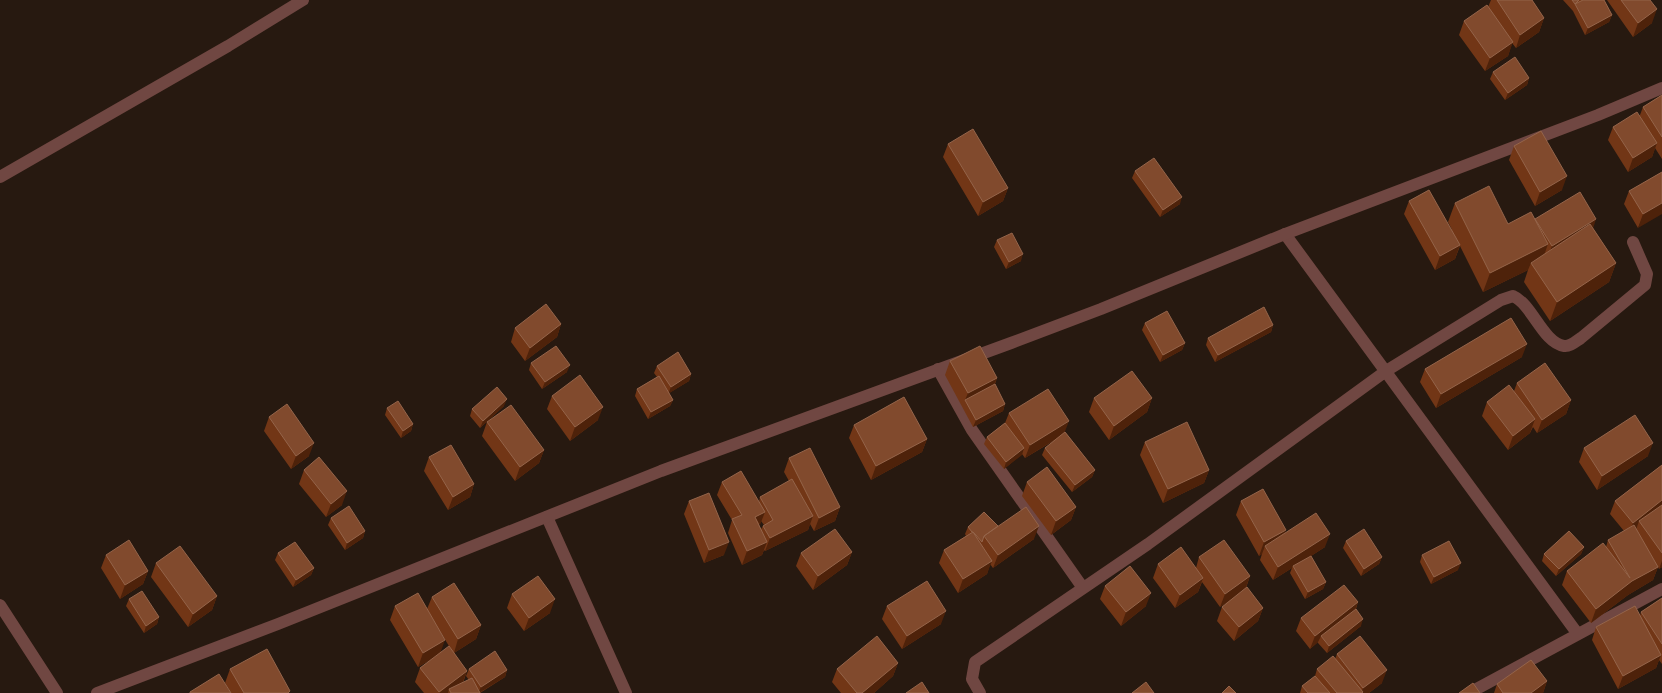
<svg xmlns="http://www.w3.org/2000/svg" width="1662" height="693" font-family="Signika,sans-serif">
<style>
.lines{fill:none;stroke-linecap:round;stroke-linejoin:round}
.minor{stroke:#704742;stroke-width:12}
.tertiary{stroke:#704742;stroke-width:12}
.wall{fill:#723616;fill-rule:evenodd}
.shaded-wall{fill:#4e220a}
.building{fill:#814a2d;stroke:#94644a}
</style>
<rect width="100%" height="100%" fill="#271910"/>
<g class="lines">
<!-- minor -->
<path class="minor" d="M0,177l228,-131 75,-46
M1285,234l292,399
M938,369l34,61 111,158
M547,517l79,176
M0,605l57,88
M980,693l-8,-14 3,-17 173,-118 238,-173 115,-71 12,-4c19,8 30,47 51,50 6,1 12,-5 17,-8l64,-53 2,-11 -14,-32
M1469,693l193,-104"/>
<!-- tertiary -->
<path class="tertiary" d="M97,693l181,-69 383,-153 350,-128 90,-34 184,-75 313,-119 64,-27"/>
</g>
<!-- wall -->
<path class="wall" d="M1491,0h41l12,18 -5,14 -23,16 -4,-5 -4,13 -23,15 -26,-36 5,-14 24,-14z
M1563,0h41l8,15 -3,7 -24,13 -12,-24z
M1607,0h43l2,23 -19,14z
M1493,72l36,6 -2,7 -22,15 -15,-21z
M1662,95v64l-7,-11 -3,9 -24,15 -20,-32 5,-13 27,-12 3,-8z
M948,144l60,44 -5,13 -25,15 -35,-59z
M1514,146l48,44 -27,16 -26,-46z
M1135,171l45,33 -20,13 -28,-39z
M1662,172l-24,56 -14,-24 5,-13z
M1409,201l43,29 -4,-8 7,-19 53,21 27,-5 58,9 23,35 -7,19 -59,39 -26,-39 4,-12 -45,22 -23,-46 -5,13 -20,11 -31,-56z
M997,240l24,21 -15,8 -12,-22z
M1145,323l40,20 -3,7 -22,12 -18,-32z
M561,324l-4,13 -32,24 -14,-19 4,-14z
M1273,325l-2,7 -56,30 -9,-17 2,-7z
M1522,357l-86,51 -16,-26 5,-13z
M950,361l47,17 -2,6 10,20 -2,7 -30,16 -28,-52z
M531,363l36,9 -25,17 -13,-19z
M657,366l34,8 -2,7 -20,12 4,7 -3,6 -22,13 -13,-23 2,-7 20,-12 -3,-4z
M1517,383l54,17 -5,14 -29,19 -4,-6 -3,6 -22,17 -26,-34 5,-14 27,-11z
M552,396l46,24 -28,21 -23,-32z
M1094,398h58l-5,14 -38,28 -20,-28z
M504,406l-24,22 -10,-12 2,-7z
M387,408l26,16 -2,7 -10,7 -16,-23z
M1009,413l56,19 30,38 -3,7 -20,15 -30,-37 3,-7 10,-8 -30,18 -3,-4 -18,15 -20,-25 3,-7 18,-14z
M269,417l40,39 -18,13 -27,-38z
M487,422l57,28 -5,13 -24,18 -33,-45z
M854,425l73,14 -5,13 -51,28 -22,-42z
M1145,442l64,28 -5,13 -41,20 -23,-48z
M1584,448l64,8 -51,34 -18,-28z
M429,457l45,27 -4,13 -22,13 -24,-39z
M789,458l51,49 -5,14 -21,10 -4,-7 -2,6 -43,21 -1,-1 -2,5 -20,10 -14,-32 4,-13 -15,-25 5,-13 37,20 1,-5 29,-16 -5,-9zM761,521l3,4 -1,1 -2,3 -2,-4z
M1662,465v102l-3,2 -1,-2 -5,13 -25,15 -37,28 -29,-38 5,-14 39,-24 2,-7 16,-9 -14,-17 5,-13z
M304,470l38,35 -16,12 -27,-33z
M1027,482l49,25 -5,13 -20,15 -29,-39z
M689,501l35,54 -20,8 -20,-49z
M1241,501l43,33 41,13 -14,9 15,26 -3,7 -18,10 -15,-26 2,-5 -19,12 -13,-20 2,-6 -3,2 -23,-41z
M331,518l34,13 -2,7 -18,12 -17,-25z
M998,526l36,13 -41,29 -3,-4 -3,10 -29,19 -19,-30 5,-13 22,-14 -1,-2 3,-7z
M1346,541l36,16 -3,7 -18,12 -18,-28z
M1584,547l-3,7 -25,22 -14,-15 2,-7z
M852,552l-5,13 -34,25 -17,-24 5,-13z
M278,553l36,15 -3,7 -18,12 -18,-27z
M106,555l42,16 -5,13 -23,15 -19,-31z
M1422,555l36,15 -27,14 -11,-22z
M1199,557l51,19 -4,12 17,20 -5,13 -24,20 -17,-20 5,-14 9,-7 -11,7 -18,-25 -4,10 -23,16 -22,-30 5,-14 38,4z
M156,563l61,33 -5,14 -24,17 -37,-50z
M1105,586l41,20 -25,20 -21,-27z
M512,594l38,19 -26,18 -17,-23z
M432,597l49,28 -5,14 -22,14 13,18 -4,12 6,-3 -3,-4 3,-7 38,1 -2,7 -25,16h-56l-9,-11 5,-14 17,-12 -19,11 -28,-47 5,-14 32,3zM441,633l11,18 -11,2z
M1662,598v66l-3,-4 -3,8 -38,21 -26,-49 4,-13 44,-11 1,-4z
M129,599l30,18 -2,7 -13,9 -18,-27z
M1358,602l-2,7 5,17 -34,27 -9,-10v-1l-8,7 -14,-18 5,-13z
M887,606l54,18 -39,25 -20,-30z
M1337,654l45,29 -13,10h-69l2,-7 13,-10 2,-7 18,-10z
M898,663l-5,13 -19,17h-33l-9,-11 5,-13z
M230,669l60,24h-59l-6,-10z
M1547,681l-4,12h-49l3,-9z"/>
<!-- shaded-wall -->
<path class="shaded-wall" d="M1657,9l-5,14 -19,14 5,-14z
M1612,15l-3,7 -24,13 3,-7z
M1544,18l-5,14 -23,16 4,-13z
M1513,42l-5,14 -23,15 5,-13z
M1529,78l-2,7 -22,15 3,-7z
M1657,143l-5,14 -24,15 5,-14z
M1567,176l-5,14 -27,16 5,-14z
M1008,188l-5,13 -25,15 5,-14z
M1182,197l-2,7 -20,13 3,-7z
M1662,203v11l-24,14 5,-14z
M1596,219l-4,13 -45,27 5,-13z
M1548,244l-7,20 -10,-1 -3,7 -45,22 7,-19z
M1460,245l-5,14 -20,11 5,-14z
M1023,254l-2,7 -15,8 3,-7z
M1616,263l-7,19 -59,39 7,-19z
M561,324l-4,13 -32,24 5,-13z
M1273,325l-2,7 -56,30 3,-7z
M1185,343l-3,7 -22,12 3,-7z
M1527,344l-5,13 -86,51 5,-14z
M570,365l-3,7 -25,17 3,-7z
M691,374l-2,7 -21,13 3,-7z
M997,378l-5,13 -27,9 3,-7z
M1152,398l-5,14 -38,28 5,-14z
M507,399l-3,7 -24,22 3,-7z
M673,400l-3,6 -22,13 3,-7z
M1571,400l-5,14 -29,19 5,-13z
M1005,404l-2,7 -30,16 3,-7z
M603,407l-5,13 -28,21 5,-14z
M1535,419l-5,14 -22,17 5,-14z
M1069,421l-5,13 -39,24 5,-13z
M413,424l-2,7 -10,7 2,-7z
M927,439l-5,13 -51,28 5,-14z
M314,443l-5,13 -18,13 5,-13z
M1653,443l-5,13 -51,34 5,-14z
M1024,448l-2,7 -18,14 2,-7z
M544,450l-5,13 -24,18 5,-14z
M1095,470l-3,7 -20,15 3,-7z
M1209,470l-5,13 -41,20 5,-14z
M474,484l-4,13 -22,13 5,-13z
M347,491l-5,14 -16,12 5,-13z
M1662,500v10l-23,11 -3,9 -8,6 5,-13z
M840,507l-5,14 -21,10 5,-13z
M1076,507l-5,13 -20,15 5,-14z
M765,512l-5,13 -5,-8z
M813,516l-5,14 -43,21 5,-13z
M1039,526l-5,13 -41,29 5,-13z
M1286,530l-5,13 -16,3 -3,8 -3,2 5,-14z
M365,531l-2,7 -18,12 2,-7z
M1330,534l-5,13 -31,20 -1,-1 -1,2 -19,12 5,-13z
M729,542l-5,13 -20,8 5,-13z
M767,542l-5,13 -20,10 5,-14z
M1584,547l-3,7 -25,22 3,-7z
M852,552l-5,13 -34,25 5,-14z
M1382,557l-3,7 -18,12 3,-7z
M992,561l-5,13 -29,19 5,-14z
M1662,561v6l-3,2z
M1461,563l-3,7 -27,14 3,-7z
M1658,567l-5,13 -25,15 -37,28 5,-14 36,-28z
M314,568l-3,7 -18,12 3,-7z
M148,571l-5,13 -23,15 5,-14z
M1250,576l-5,14 -25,17 5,-13z
M1203,578l-5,14 -23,16 5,-13z
M1326,582l-3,7 -18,10 3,-7z
M1151,593l-5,13 -25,20 5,-14z
M217,596l-5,14 -24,17 5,-13z
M555,599l-5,14 -26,18 5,-13z
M1358,602l-5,14 -32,20 -3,6 -8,7 5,-13z
M1263,608l-5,13 -24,20 5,-14z
M946,611l-5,13 -39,25 5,-13z
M159,617l-2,7 -13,9 2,-7z
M1363,619l-2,7 -34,27 2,-7z
M481,625l-5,14 -22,14 4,-14z
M445,640l-5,14 -22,13 5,-14z
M1661,655l-5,13 -38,21 5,-13z
M898,663l-5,13 -19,17h-12z
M507,670l-2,7 -26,16h-1l3,-6z
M1387,670l-5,13 -13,10h-8l2,-5z
M467,671l-5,13 -13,5 -1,4h-9z
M1547,681l-4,12h-12z"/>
<!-- building -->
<path class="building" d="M1497,0h35l12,18 -24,17z
M1572,0h7l-4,4z
M1583,0h21l8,15 -24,13 -13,-24z
M1621,0h29l7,9 -19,14z
M1487,5l26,37 -23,16 -26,-37z
M1515,57l14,21 -21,15 -15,-21z
M1662,95v42l-19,-30z
M1637,112l20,31 -24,15 -20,-31z
M973,129l35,59 -25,14 -35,-58z
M1541,131l26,45 -27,16 -26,-46z
M1154,158l28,39 -19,13 -28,-39z
M1662,172v31l-19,11 -14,-23z
M1489,186l19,38 23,-12 17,32 -58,29 -35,-70z
M1429,190l31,55 -20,11 -31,-55z
M1580,192l16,27 -44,27 -17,-27z
M1590,224l26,39 -59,39 -26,-39z
M1012,233l11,21 -14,8 -12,-22z
M546,304l15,20 -31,24 -15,-20z
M1264,307l9,18 -55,30 -10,-17z
M1167,311l18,32 -22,12 -18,-32z
M1511,318l16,26 -86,50 -16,-25z
M556,346l14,19 -25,17 -14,-19z
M980,346l17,32 -29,15 -18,-32z
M678,352l13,22 -20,13 -14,-21z
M1545,363l26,37 -29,20 -25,-37z
M1132,371l20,27 -38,28 -20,-28z
M580,375l23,32 -28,20 -23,-31z
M659,376l14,24 -22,12 -14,-23z
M995,384l10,20 -29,16 -11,-20z
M1509,385l26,34 -22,17 -26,-34z
M497,387l10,12 -24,22 -11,-12z
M1048,389l21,32 -39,24 -21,-32z
M904,397l23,42 -51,27 -22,-41z
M398,401l15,23 -10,7 -16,-23z
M287,404l27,39 -18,13 -27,-39z
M511,405l33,45 -24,17 -33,-45z
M1635,415l18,28 -51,33 -18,-28z
M1187,422l22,48 -41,19 -23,-47z
M1005,423l19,25 -18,14 -19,-25z
M1065,432l30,38 -20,15 -30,-37z
M451,445l23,39 -21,13 -24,-40z
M810,448l30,59 -21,11 -30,-60z
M319,457l28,34 -16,13 -27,-34z
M1662,465v35l-29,23 -18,-22z
M1047,467l29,40 -20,14 -29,-39z
M741,471l24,41 -10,5 12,25 -20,9 -15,-32 10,-4 -20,-33z
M792,479l21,37 -43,22 -7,-12 10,-6 -13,-23z
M1263,489l23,41 -22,12 -23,-41z
M709,493l20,49 -20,8 -20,-49z
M1662,505v48l-23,-32z
M349,506l16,25 -18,12 -16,-25z
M1026,507l13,19 -41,29 -14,-19z
M984,512l14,14 -14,10 -2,6 -7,-8 -2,-2h-1l-4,-5z
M1316,513l14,21 -52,33 -13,-21z
M1634,525l24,42 -26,14 -36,28 -29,-38 36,-28 27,35 -22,-38z
M835,529l17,23 -34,24 -17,-23z
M1364,529l18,28 -18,12 -18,-28z
M1569,531l15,16 -25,22 -15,-15z
M973,532l19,29 -29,18 -19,-29z
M129,540l19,31 -23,14 -19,-30z
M1224,540l26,36 -25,18 -26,-37z
M1449,541l12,22 -27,14 -12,-22z
M295,542l19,26 -18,12 -18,-27z
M180,546l37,50 -24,18 -37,-51z
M1181,547l22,31 -23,17 -22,-31z
M1311,556l15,26 -18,10 -15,-26z
M1130,566l21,27 -25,19 -21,-26z
M538,576l17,23 -26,19 -17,-24z
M927,581l19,30 -39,25 -20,-30z
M454,583l27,42 -23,14 -26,-42z
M1344,585l14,17 -43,34 -14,-18z
M1247,587l16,21 -24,19 -17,-20z
M142,591l17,26 -13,9 -17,-27z
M418,593l27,47 -22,13 -28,-47z
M1662,598v46l-21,-32z
M1635,606l26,49 -38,21 -27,-49z
M1356,609l7,10 -34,27 -8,-10z
M877,636l21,27 -36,30h-5l-20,-24z
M1360,636l27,34 -24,18 -26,-34z
M449,646l18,25 -28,21 -19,-24z
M267,649l23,42 -2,2h-44l-14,-24z
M495,651l12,19 -26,17 -12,-18z
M1333,656l30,36 -1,1h-25l-20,-24z
M1531,660l16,21 -16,12h-28l-6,-9z
M219,674l12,19h-41v-1z
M1315,676l15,17h-22l-6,-7z
M472,678l8,15h-29l-2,-4z
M922,682l7,11h-23z
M1146,682l8,11h-22z
M1473,683l7,10h-21z
M1229,686l7,7h-14z"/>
</svg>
